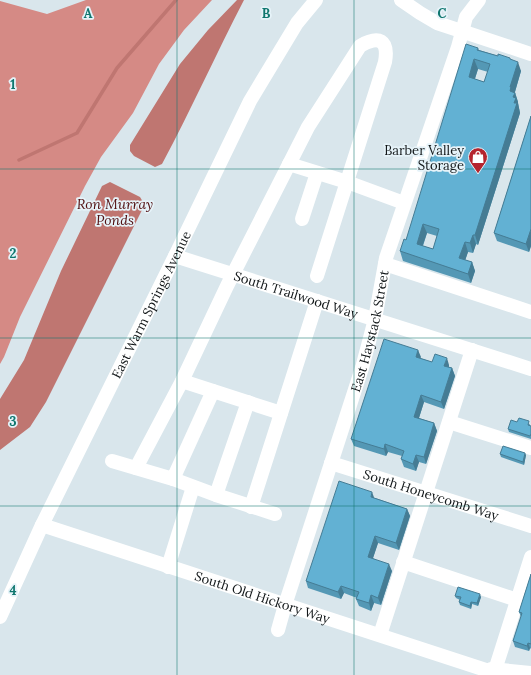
<svg xmlns="http://www.w3.org/2000/svg" width="531" height="675" font-family="Lora,serif">
<style>
.forest{fill:#d58a85}
.water{fill:#bf7671}
.lines{fill:none;stroke-linecap:round;stroke-linejoin:round}
.stream{stroke:#bf7671;stroke-width:3.5}
.minor{stroke:#fff;stroke-width:14}
.wall{fill:#5498b5;fill-rule:evenodd}
.shaded-wall{fill:#457c94}
.building{fill:#62b1d3;stroke:#457c94;fill-rule:evenodd}
.grid{fill:none;stroke:#0f766e;stroke-width:1;stroke-opacity:0.55}
.labels{text-anchor:middle;dominant-baseline:central;stroke-width:3.5;stroke-linejoin:round;paint-order:stroke}
.poi-label{font-size:13px;fill:#121719;stroke:#e6f3f9;text-anchor:end}
.street-label{font-size:13px;fill:#121719;stroke:#e6f3f9}
.water-label{font-size:14px;font-style:italic;fill:#510f11;stroke:#e6f3f9}
.grid-label{font-size:13px;text-anchor:middle;font-weight:bold;fill:#0f766e;stroke:#e6f3f9;stroke-width:3.5;stroke-linejoin:round;paint-order:stroke}
</style>
<rect width="100%" height="100%" fill="#d9e6ec"/>
<!-- forest -->
<path class="forest" d="M86,0h126l-28,30 -25,34 -26,49 -32,44 -16,29 -65,131 -16,40 -4,7v-363l47,13z"/>
<!-- water -->
<path class="water" d="M237,0h7c-28,54 -53,110 -82,164l-7,3 -21,-11 -4,-5v-6l50,-81 28,-34z
M110,182l30,15 3,5v6l-97,194 -16,25 -30,23v-51l24,-39 37,-89 41,-85z"/>
<g class="lines">
<!-- stream -->
<path class="stream" d="M19,160l58,-27 40,-65 59,-68"/>
<!-- minor -->
<g class="minor">
<path d="M401,0l19,13 17,10 94,31"/>
<path d="M289,164l58,18 57,21"/>
<path d="M302,219l15,-46"/>
<path id="s1" d="M175,256l356,113"/>
<path d="M385,264l146,48"/>
<path d="M182,381l45,-95 81,-159 52,-81c19,-11 29,-6 25,16l-68,214"/>
<path d="M248,402l-32,93 59,19"/>
<path d="M449,422l82,26"/>
<path d="M112,461l61,18 40,-88"/>
<path id="s2" d="M331,463l200,63"/>
<path d="M136,468l46,-87 99,32"/>
<path d="M173,479l43,16"/>
<path d="M251,507l66,-206"/>
<path id="s3" d="M42,525l459,150"/>
<path d="M403,562l114,38"/>
<path d="M168,567l25,-80"/>
<path id="s4" d="M0,617l42,-92 133,-269 75,-155 47,-78 19,-23"/>
<path id="s5" d="M278,630l7,-25 77,-237 13,-49 11,-61 72,-211 8,-30 13,-17"/>
<path d="M380,635l92,-285"/>
<path d="M491,669l40,4"/>
<path d="M495,670l36,-113"/>
</g>
</g>
<!-- wall -->
<path class="wall" d="M478,48l1,2 32,10 10,11 -6,21 3,10v1l2,10 -42,132 -2,-1 -3,9 -5,-1 -3,8 7,2 3,9 -4,12 -68,-22 -3,-10 6,-11zM478,69l10,3 -4,10 -9,-3zM427,233l10,3 -4,13 -10,-3z
M531,116v130l-2,6 -32,-11 -3,-8z
M418,350l2,8 12,4 17,3v2l3,1 3,8 -11,33 -20,-7 -5,16 15,5 3,8 -11,33 -7,-2 -3,9 -12,-4 -3,-8 1,-3 -14,-4 -2,4 -32,-10 -3,-7z
M517,422l13,2 -1,2h2v13l-22,-7 -1,-3z
M500,454l26,1 -2,10 -23,-8z
M375,498l32,11 3,7 -11,34 -21,-7 -5,15 19,13 -11,34 -7,-2 -3,8 -12,-5 -3,-7 1,-1 -13,-5 -3,6 -33,-11 -2,-7z
M531,574v75l-1,-1 -1,3 -14,-4 -2,-6 8,-24 -2,-5z
M455,596l26,1 -3,9 -6,-2 -1,5 -11,-4 -1,-3 1,-2 -4,-2z"/>
<!-- shaded-wall -->
<path class="shaded-wall" d="M474,59l4,10 -6,18 -3,-10z
M518,62l3,9 -7,24 1,-2 3,9v1l2,10 -42,132 -3,-10 39,-132 -4,-12v-4z
M423,224l4,9 -7,20 -3,-9z
M531,229v17l-2,6 -3,-8z
M473,235l3,9 -3,9 -3,-10z
M465,242l3,10 -5,15 -4,-9z
M472,262l3,9 -4,12 -3,-9z
M418,350l3,7 -3,7 -2,-7z
M447,358l2,7 -2,8 -3,-7z
M452,368l3,8 -11,33 -3,-7z
M421,395l3,7 -7,22 -3,-7z
M434,423l3,8 -11,33 -2,-7z
M385,444l3,8 -2,4 -2,-7z
M525,453l1,2 -2,10 -1,-3z
M416,455l3,7 -3,9 -3,-7z
M372,492l3,8 -4,-3z
M407,509l3,7 -11,34 -3,-7z
M375,536l3,7 -7,21 -3,-7z
M389,564l3,7 -11,34 -3,-7z
M341,586l3,7 -3,6 -3,-7z
M480,594l1,3 -3,9 -1,-3z
M371,595l3,8 -3,8 -2,-8z
M471,602l1,2 -1,5 -1,-3z
M528,643l2,5 -1,3 -2,-5z"/>
<!-- building -->
<path class="building" d="M466,44l12,4 -1,2 21,6v-2l12,4v1l8,3 -8,25h1l-1,4 5,2 -2,4 3,1 -2,5h3l-42,132h-2l-3,8 -5,-1 -6,16 13,4 -4,12 -68,-23 4,-12 2,1zM474,59l16,5 -6,18 -15,-5zM423,224l16,5 -6,20 -16,-5z
M531,116v113l-5,15 -32,-11z
M384,339l34,11 -2,7 16,5 3,-8 12,4 -3,8 8,2 -11,34 -20,-7 -7,22 20,6 -10,34 -8,-2 -3,9 -12,-5 3,-8 -19,-7 -1,5 -33,-10z
M519,418l10,3 -1,4 3,1v8l-1,2 -22,-7 3,-9 6,2z
M503,446l22,7 -2,9 -23,-8z
M339,481l33,11 -1,5 36,12 -11,34 -21,-7 -7,21 21,7 -11,34 -7,-3 -2,8 -13,-4 3,-7 -18,-6 -3,6 -32,-11z
M531,574v70l-3,-1 -1,3 -14,-5 9,-28 -3,-1z
M458,587l22,7 -3,9 -6,-1 -1,4 -11,-4 2,-5 -6,-1z"/>
<!-- grid -->
<path class="grid" d="M177,0v675M354,0v675M0,169h531M0,338h531M0,506h531"/>
<!-- icons -->
<defs>
<g id="shop-pin" transform="scale(1)"><path d="M0 17L-7.5 6A9.5 9.5 0 1 1 7.5 6Z" fill="#b5242d" stroke="#e6f3f9"/><path d="M-5-2.5h2.3a2.7 3.5 0 0 1 5.4 0H5L5.5 6h-11ZM-1.5-2.5h3a1.5 2.3 0 0 0-3 0Z" fill="#fff"/></g>
</defs>
<g fill-rule="evenodd">
<use href="#shop-pin" x="478" y="157"/>
</g>
<g class="labels">
<!-- poi labels -->
<g class="poi-label">
<text x="464" y="150">Barber Valley<tspan x="464" dy="15">Storage</tspan></text>
</g>
<!-- street labels -->
<g class="street-label">
<text stroke="none"><textPath href="#s1" startOffset="127">South Trailwood Way</textPath></text>
<text stroke="none"><textPath href="#s4" startOffset="347">East Warm Springs Avenue</textPath></text>
<text stroke="none"><textPath href="#s5" startOffset="313">East Haystack Street</textPath></text>
<text stroke="none"><textPath href="#s2" startOffset="105">South Honeycomb Way</textPath></text>
<text stroke="none"><textPath href="#s3" startOffset="232">South Old Hickory Way</textPath></text>
</g>
<!-- water labels -->
<g class="water-label">
<text x="115" y="204">Ron Murray<tspan x="115" dy="16">Ponds</tspan></text>
</g>
</g>
<g class="grid-label">
<text x="88" y="18">A</text>
<text x="266" y="18">B</text>
<text x="442" y="18">C</text>
<text x="13" y="89">1</text>
<text x="13" y="258">2</text>
<text x="13" y="426">3</text>
<text x="13" y="595">4</text>
</g>
</svg>
